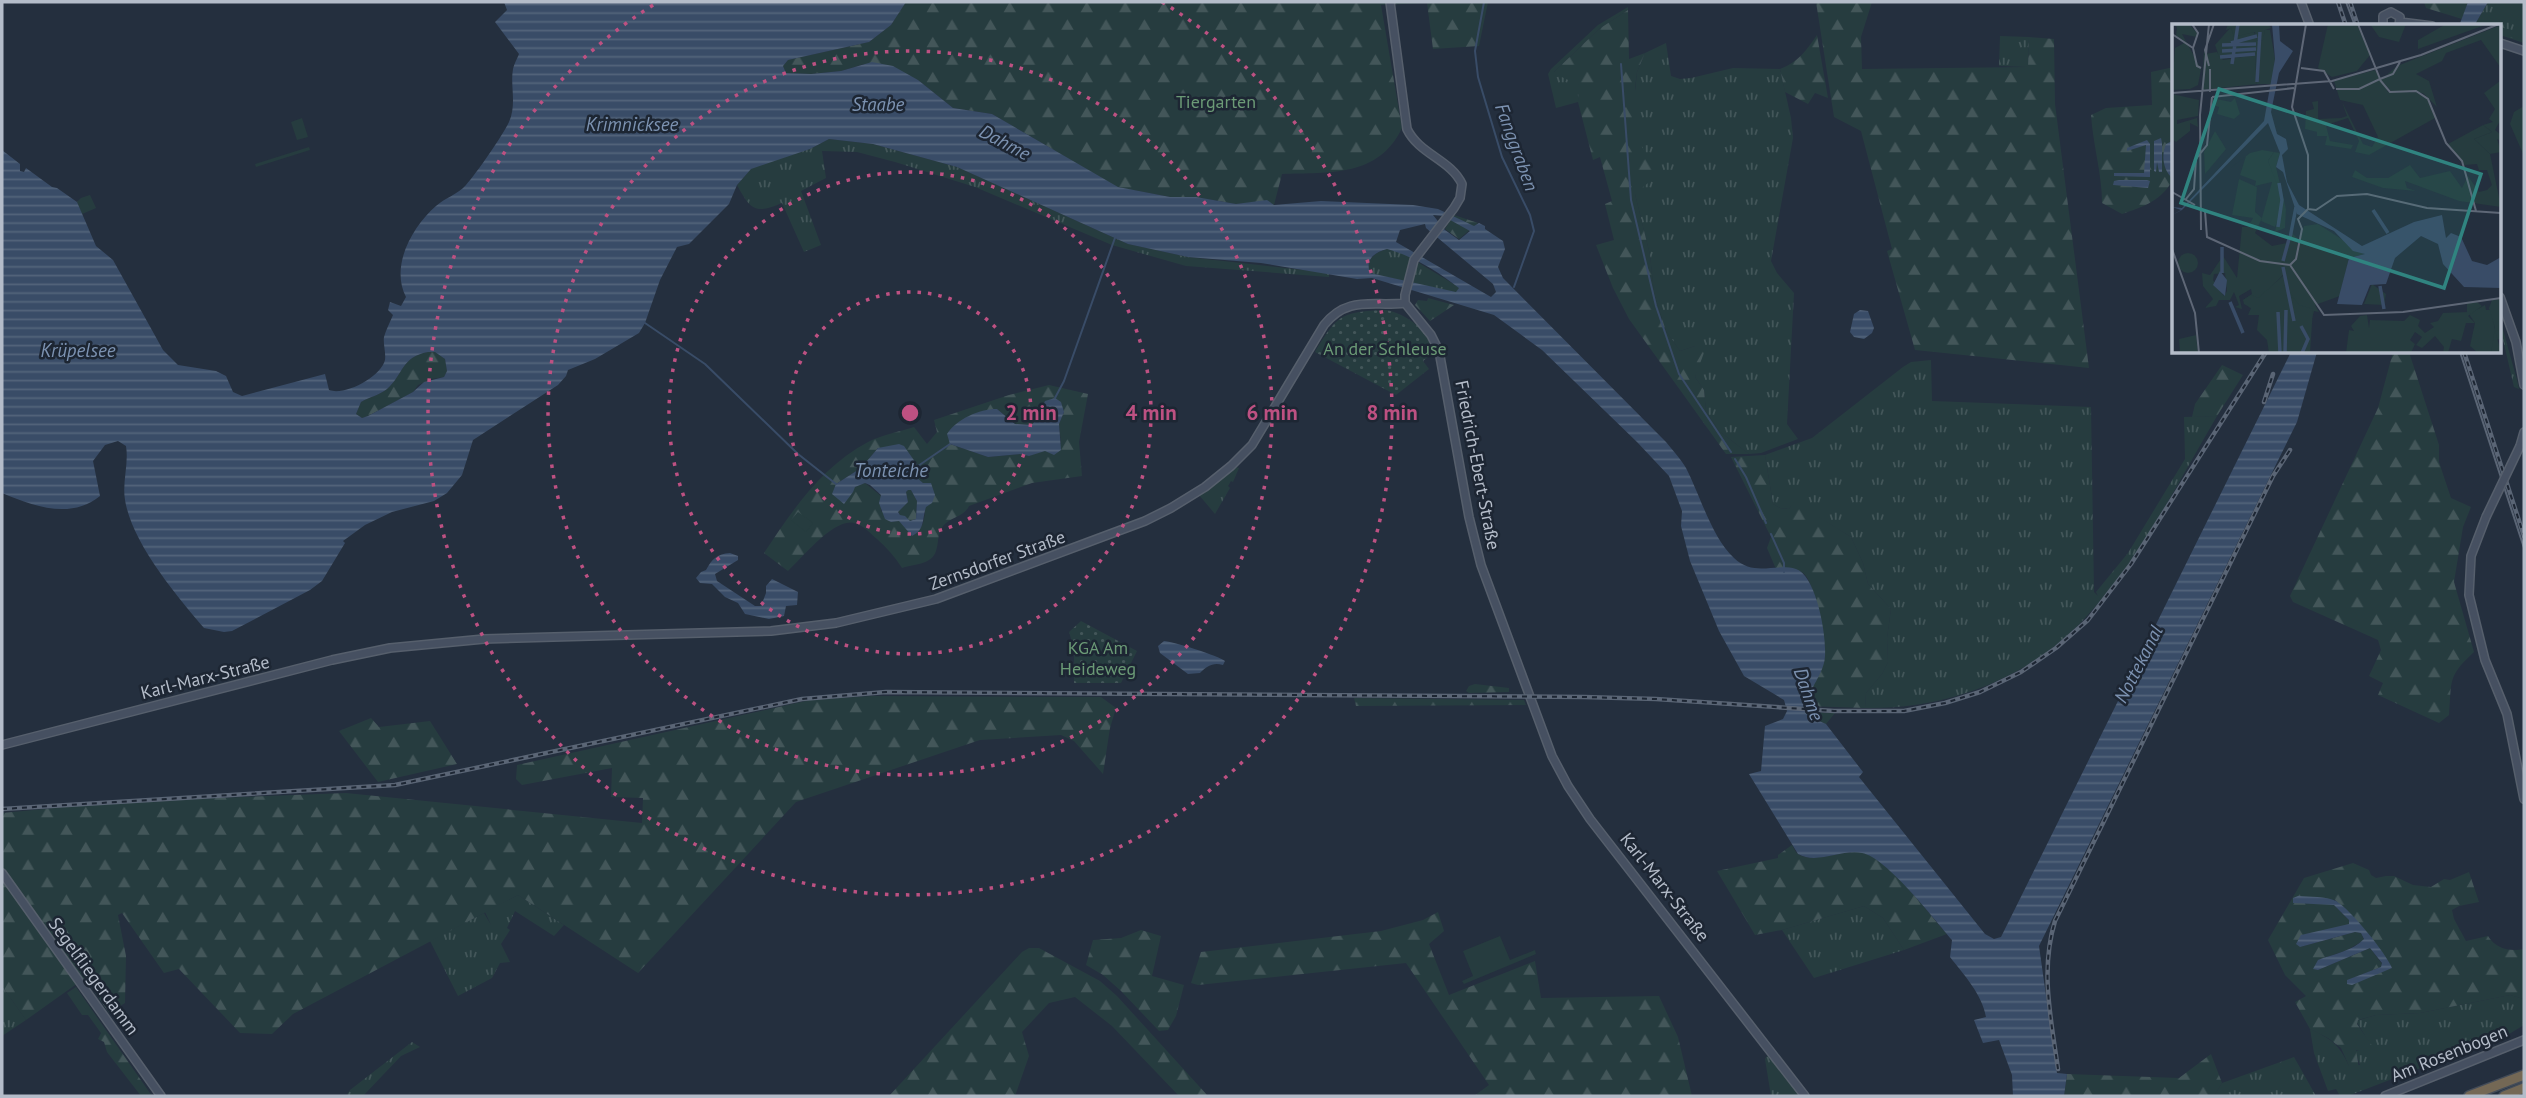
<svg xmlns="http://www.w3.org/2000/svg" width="2526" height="1098" font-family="'PT Sans',sans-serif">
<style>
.grass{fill:url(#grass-tufts)}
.forest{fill:url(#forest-firs);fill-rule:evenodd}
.garden{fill:url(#garden-dots)}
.pitch{fill:#263c3f}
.water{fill:url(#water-rules);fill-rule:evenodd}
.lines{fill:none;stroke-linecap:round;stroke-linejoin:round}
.stream{stroke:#394c67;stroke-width:2}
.secondary-casing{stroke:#565f6c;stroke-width:10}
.highway-casing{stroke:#434c59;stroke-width:12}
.secondary{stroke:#465061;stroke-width:7}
.highway{stroke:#746855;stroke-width:9}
.tram{stroke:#5a6575;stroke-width:2}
.rail-casing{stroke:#5a6575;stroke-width:4.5}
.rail{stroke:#1d2633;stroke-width:2;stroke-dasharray:5;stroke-linecap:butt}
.secondary-bridge-casing{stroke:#565f6c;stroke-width:10;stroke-linecap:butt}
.secondary-bridge{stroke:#465061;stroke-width:7}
.ring{fill:none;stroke:#bd5182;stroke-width:3.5;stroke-dasharray:3.5 7}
.labels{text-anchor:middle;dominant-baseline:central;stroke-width:5;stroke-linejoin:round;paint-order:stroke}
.park-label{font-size:18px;fill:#6b9a76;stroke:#1d2633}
.street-label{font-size:18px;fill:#b4bcc9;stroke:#1d2633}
.water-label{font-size:19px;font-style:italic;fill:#7c92b1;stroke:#1d2633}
.inset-river{fill:none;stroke:#394c67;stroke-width:3.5}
.inset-road{fill:none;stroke:#5e6776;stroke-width:2}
.view{fill:#308480;fill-opacity:0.15;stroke:#308480;stroke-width:3.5}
.inset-edge{fill:none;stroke:#b4bcc9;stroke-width:3.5}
.centre{fill:#bd5182;stroke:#1d2633;stroke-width:3.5}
.ring-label{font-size:21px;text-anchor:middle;font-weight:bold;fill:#bd5182;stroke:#1d2633;stroke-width:5;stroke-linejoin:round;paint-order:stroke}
</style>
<defs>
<pattern id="grass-tufts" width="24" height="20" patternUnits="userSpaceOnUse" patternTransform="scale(1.75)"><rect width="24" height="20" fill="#263c3f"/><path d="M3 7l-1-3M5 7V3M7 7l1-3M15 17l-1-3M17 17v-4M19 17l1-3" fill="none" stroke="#435659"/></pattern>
<pattern id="forest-firs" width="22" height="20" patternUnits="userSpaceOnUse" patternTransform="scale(1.75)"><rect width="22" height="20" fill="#263c3f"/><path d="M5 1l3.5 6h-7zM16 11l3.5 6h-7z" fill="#435659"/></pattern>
<pattern id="garden-dots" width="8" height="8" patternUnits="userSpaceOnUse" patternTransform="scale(1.75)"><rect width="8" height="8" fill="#263c3f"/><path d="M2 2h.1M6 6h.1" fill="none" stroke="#435659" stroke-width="1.8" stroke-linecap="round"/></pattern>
<pattern id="water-rules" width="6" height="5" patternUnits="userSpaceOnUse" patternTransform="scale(1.75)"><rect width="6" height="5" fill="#394c67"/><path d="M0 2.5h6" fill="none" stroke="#53647b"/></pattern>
</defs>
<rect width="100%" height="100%" fill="#242f3e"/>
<!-- grass -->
<path class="grass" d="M2488,2h36v41l-24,-8v-9h-26z
M1628,7v3l-29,19 -45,43 26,13 -2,17 -22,6 -8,-34 3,-5 47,-44z
M2000,36l29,1 -1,30 -29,-1z
M1666,43l5,33 9,3 11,-1 42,-10 47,1 11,49 2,20 -22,123 6,12 17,20 -7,131 11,15 -37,14 -12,1 -30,-23 -13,-20 -2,-21 -9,-13 2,-7 -2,-24 -15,5 -14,-20 -12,-38 -4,-38 -15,-61 -2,-83 4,-39 8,-19z
M829,139l44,5 84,23 171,77 60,13 141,16v4l-143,-11 -74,-21 -137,-58 -80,-25 -38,-10 -35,-1 4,27 -25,13 20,54 -17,7 -22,-49c-27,12 -32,6 -45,-18l14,-16 9,-5 50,-15z
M90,195l6,13 -14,6 -5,-12 4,-4z
M1387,249l14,3 59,36 -4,5 -86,-20c-4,-14 4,-20 17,-24z
M2500,319l17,61 2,9 -5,-2 -14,-60z
M1931,360l1,41 159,6 3,185 4,4 -2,-4 32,-39 57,-94 -1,-42 33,-1c-40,68 -77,143 -131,201 -56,61 -139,93 -221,91l1,-15 16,-19 6,-12 -1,-24 4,-29 -23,-25 -5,-21 -12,-26 -57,-35 -5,7 -9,-1 -7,-4 -8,-49 47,-17 91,-71 8,-5z
M1235,467l4,1 -6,14 -2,-1 -3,5 2,2 -15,26 -16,-19z
M518,895l46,30 -10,11 -39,-25 -8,17 3,2 -9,14 9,18 -10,1 -8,15 -34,18 -28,-55 54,-28 7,12 -6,-13z
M1864,906l19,12 21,32 -90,28 -32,-48z
M2,986l24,34 -24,16z
M2510,995l14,4v26l-15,9 -161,62h-8l-4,-7 -8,2 -14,-38 -4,-24c21,10 29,15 39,37l11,-1 -5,-14 17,-4 -16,-26 20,-6 44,-2z
M412,1042l8,5 -19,9 -38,40h-17l4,-6z
M1767,1056h3l29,40h-28l-6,-37z
M2294,1057l22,39h-102l8,-13z"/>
<!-- forest -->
<path class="forest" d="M906,2h582l-9,44 -46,3 -6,-46 -46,2 21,123c-24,50 -73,44 -120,46l-8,31 -7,-4 -31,3 -40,-7h-26l-53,-10 -125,-73 -39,-6 -35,-28 -54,-16 -23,7 -30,3 -25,-1 -3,-7 5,-6 81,-18 22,-17z
M1816,2h56l-11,35 1,32 166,-2 1,-30 25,2 1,65 34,264 -174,-18 -28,-99 5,-2 -31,-118 -27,-14z
M2424,2h44l-6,17 -36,-11z
M1628,10l1,49 16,-6 -8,19 -2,16v50l16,21 3,19 -19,16 15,61 4,38 12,38 14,20 15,-5 10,4 -10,27 9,13 2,21 13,20 30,23h-23l-97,-135 -16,-31 -17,-43 18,-5 -9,-36 7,-3 -12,-44 -7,3 -15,-58 1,-17 -26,-12 46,-44z
M2500,27l24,6v9l-24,-8z
M1817,35l11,63 -13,-5 -7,11 -23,-12 -5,-23c18,-7 26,-18 37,-34z
M2174,67v73c-16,7 -11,28 -1,39 -10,21 -30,28 -51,35l-20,-11c0,-29 -9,-58 -11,-88l15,-7 46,-3 -1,-33z
M1454,215l24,8 -19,16 -14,-10z
M1428,298l26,7 -24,16 -15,-16 3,-5 9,1z
M428,352h7l10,7 2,12 -3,6 -13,2 -13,6 -5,7 -45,24 -6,2 -6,-4 5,-12c8,-5 19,-7 26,-13 17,-15 14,-32 41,-37z
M2393,352h16l30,93v17l12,36 20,9 -8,20 -9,55 20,70c-27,25 -22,28 -25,63l-10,8 -61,-28 5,-12 -14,-7 12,-26 -3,-10 -85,-38 -3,-6 88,-188z
M2222,365l21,10 -26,41 -25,1 3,-13z
M1049,385l39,9 -9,48 3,34 -50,7 -63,23c-5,11 -19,11 -26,20 -8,10 -2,27 -14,34 -8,5 -19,5 -27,8 -7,-11 -15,-20 -25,-29 -7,-6 -14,-14 -23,-16 -20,-5 -52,35 -66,48l-24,-18c28,-42 57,-86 104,-111 13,-7 31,-10 46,-15l13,17 10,-12 -3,-12 75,-25zM1042,406l22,6 -5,12 2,20 -32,12 -9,-2 -32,3 -38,-13c17,-23 17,-31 47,-35l19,15 15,1 6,-5zM878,448l38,23v6l7,6c2,16 7,44 -11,53l-13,-16 -18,-9v-15l-16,-13 -11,4 -18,-3 25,-16z
M1765,455l8,49 7,4 9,1 5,-8 57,36 12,26 5,21 23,25 -4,29 1,24 -6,12 -16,19 -1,15 -60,-2c3,-17 15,-29 19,-45 4,-14 -9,-74 -18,-85 -7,-9 -20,-7 -30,-7l-9,-21 4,-11 -40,-80z
M908,490h3l6,11 -1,18 -6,2 -10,-6 -2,-4 10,-9 -2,-10z
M1475,684l34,4v4l-40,1 -3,-2 3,-5z
M872,696l229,1 15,11 -6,20 -7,46 -29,-33 -13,-6 -81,5 -184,62 -158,171 -120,-78 -225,119 -21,20 -32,-1 -61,-64 -15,4 -42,-60 -4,2 8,41 -1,47 -16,10 -24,-35 -59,42 -24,-34v-173l115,-11 229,-9 296,30 1,-25 -32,-1 1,-29 -90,17 -6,-6 1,-14 293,-65z
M1354,698l170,2 2,5 -170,1z
M1805,712l30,1 -9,11 -16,-7z
M371,718l8,9 51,-6 27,43 -79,18 -39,-51z
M1792,845c2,3 3,7 6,9 13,10 46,-4 63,-2 24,3 69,63 86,82l-43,16 -21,-32 -19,-12 -82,24 -27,5 -38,-64 61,-13v-3z
M2353,863l16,7 2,5 5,3 10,-2h8l19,9 18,2 13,-8 6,1 19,-8 10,30 -20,4 -7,4 2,9 12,22 22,-5c8,13 22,16 36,13v50l-14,-4 -90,18 -44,2 -18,5 -1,4 16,23 -5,4 -12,-1 3,18 -10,-2 -8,-18 -13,-10 -18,-9 -15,-27 11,-6 -21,-21 -17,-35 36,-62zM2334,899l31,31 27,38 -44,12 33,-13 1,-3 -12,-16 -52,22v-10l29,-10 17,-10 -3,-7 -6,-1 -55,15 49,-23v-4l-15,-15z
M1438,912l6,19 -15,13 20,51 86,-34 6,37 118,-2 19,41 14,59h-218l15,-11 -83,-122 -208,22 -7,-2 10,-31 180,-21 42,-11z
M1141,930l20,6 -9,40 32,9 -8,31 -8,14 -9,1 -38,-40 -18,-16 -17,-10 7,-25 28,-2z
M1029,948h10l61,33 17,15 91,100h-29l-67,-70 -37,-29 -26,6 -27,29 7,24 -14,40h-126l133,-144z
M76,987l76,109h-11l-34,-44 -3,-10 -6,-3 3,-6 -13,-18h-6l-15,-22z
M2211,1054l11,29 -8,13h-150l3,-22 112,4z"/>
<!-- garden -->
<path class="garden" d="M1386,310c23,5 41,20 49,42l-12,9 6,8 -33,26 -81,-43c23,-38 26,-40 71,-42z
M1081,621l56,30 -16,32h-47v-34l-5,-17z"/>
<!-- pitch -->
<path class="pitch" d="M2524,106v50l-14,-32 4,-12z
M302,118l6,19 -11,3 -6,-18z
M309,147l1,3 -54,17 -1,-3z
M798,512l15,11 -7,9 -15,-12z
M1500,936l10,24 25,-10 1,4 -72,30 -2,-3 11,-5 -10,-25z"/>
<!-- water -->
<path class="water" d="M504,2h402l-15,23 -22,17 -81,18 -5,6 3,7 25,1 30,-3 31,-9 21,4 25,14 35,28 39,6 126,73 52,10h26l40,7 31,-4 7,5 47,-4 92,4 25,4 36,17 5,-3 6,3v3l18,12 2,8 -7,18 5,11 163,164c7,9 15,17 20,26 14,27 26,70 48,90 20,19 40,5 62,11 21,6 33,75 28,94 -5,18 -17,28 -19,49l5,5 16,7 37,48 -4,5 126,157 9,5 7,-2 290,-585h26l-20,70 -258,524 18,127 10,1 -3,22h-51l-1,-21 -13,-35 -16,3 -9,-23 12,-3c-4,-23 -22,-42 -36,-60l2,-17c-17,-20 -66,-83 -90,-87 -21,-4 -45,12 -64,1l-49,-80 12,-3 4,-45 18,-7 4,-8 -3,-11 -40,-24 -25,-45 -29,-70 -9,-35 1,-15 -13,-35 -32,-34 -95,-92 -48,-35 -122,-37 -15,1 -96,-16 -73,-6 -60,-13 -171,-77 -84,-23 -44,-5 -19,10 -59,20 -14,16 -8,19 -40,40 -12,3 -17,33 -15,43 -6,10 -44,26 -27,11 -2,6 -8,9 -85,55 -11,35 -15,18 -13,8 -42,11 -27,13 -22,16 2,2 -23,38 -12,9 -78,41 -8,1 -20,-4c-28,-33 -72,-85 -79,-128 -3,-18 4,-36 1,-54l-8,-5 -13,4 -12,16 7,35c-29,24 -67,10 -98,-3v-343l18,14v7l4,1 2,-4 26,19 5,1 20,14 19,44 17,14 50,90 15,15 38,6 10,5 7,16 9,4 83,-22 4,16c16,6 52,-13 56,-30 1,-8 -2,-16 -1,-23 2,-7 6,-15 9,-22l-5,-5 2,-8 11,4 5,-9c-16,-31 6,-70 30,-91 9,-8 22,-12 30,-21 10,-11 37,-50 43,-63 8,-18 1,-36 4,-53 1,-5 4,-10 6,-15l-24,-32 12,-12zM1433,215l10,1 27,15 -11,9 -14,-10zM1425,224l1,4 67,56 3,8 -5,5 -95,-55 4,-12zM1387,249c26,7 50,22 72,39l-3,4 -86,-19c-5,-14 5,-21 17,-24zM428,352h7l10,7 2,12 -3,6 -20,5 -11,10 -45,24 -6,2 -6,-4 5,-12c8,-5 19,-7 26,-13 17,-15 14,-32 41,-37z
M2468,2h20l-14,24h-15z
M2161,138l1,5v29h-3l-2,-10 -1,10 -2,-1v-30z
M2147,140l3,4v33l-36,-1v-3h30l2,-28 -19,6v-3z
M2174,140v37l-1,2c-10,-9 -12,-23 -7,-35z
M2119,180h28l3,1 -2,7 -35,-3 1,-4z
M1860,310l8,1 6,17 -2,5 -8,6 -10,-2 -4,-5 4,-18z
M1055,398l6,4 3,10 -5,12 2,26 -7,5 -9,-4 -16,5 -9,-2 -32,3 -38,-13 -3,-10c10,-15 32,-25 50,-25l18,15 16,1 6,-5 8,-19z
M899,444l5,2 14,20 -2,11 7,6h8l4,12 -3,8 -6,4c-4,12 -1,23 -14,29l-13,-15 -8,1 -6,-3 -6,-16 2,-8 -11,-10 -5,-2 -10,4 -2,5 -9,12 -12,-10 4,-10 25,-16 17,-20zM908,490h3l6,11 -1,18 -6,2 -5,-5 -5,-1 -2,-3 10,-10 -2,-10z
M730,553l8,3v4l-23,14 2,7 38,25h6l5,-13v-7l6,-7 26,13 -1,13 -11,1 -2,10 -15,3 -24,-5 -7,-11 -13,-6 -13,-13 -12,-1 -4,-5 5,-6 5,-2c6,-11 11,-16 24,-17z
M1164,641c8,0 55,15 61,20l-2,4c-10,-3 -16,1 -23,8l-12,1 -28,-21 -2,-7z
M2298,896c11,1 28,0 38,5 14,8 50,52 56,67l-40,17 -5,-1v-4l34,-13 1,-4 -12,-15 -52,22 -5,-1 5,-9c15,-6 35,-9 46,-21l-3,-6 -6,-1 -55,15 -4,-3 5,-9 48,-11v-4l-15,-15 -41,-2v-5z"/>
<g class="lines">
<!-- stream -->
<path class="stream" d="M1484,2l-9,49 3,26 24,80 28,58 4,16 -20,56
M1621,64l10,136 25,106 23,68 52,78
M645,323l60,41 93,90 38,30
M1055,398l9,-17 52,-146
M1735,459l11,18 20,46
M918,466l32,-22
M1771,534l13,29v9"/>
<!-- secondary casing -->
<g class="secondary-casing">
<path id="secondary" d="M1390,2l17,127c12,25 44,31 55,55l-2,14 -6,10 -40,52 -9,35v8
M2301,2l9,24
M2400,22l32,4
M2383,26v-10l8,-4 9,5 -1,9
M2500,43l24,8
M2500,297l16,45 8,43
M1405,303l26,32 8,16 30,166 12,48 71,191 16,30 22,33 215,277
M2520,446l4,-14
M2486,517l-15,39 -2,39 16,65 22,54 17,85
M2,745l330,-85 58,-12 94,-9 287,-8 65,-8 100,-24 209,-78 26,-13 34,-21 26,-21 21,-21 72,-120c24,-30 49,-18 81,-22
M2,873l159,223
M2385,1096l139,-56"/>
</g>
<!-- highway casing -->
<g class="highway-casing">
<path id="highway" d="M2469,1096l55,-21
M2504,1096l20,-8"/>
</g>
<!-- secondary -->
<use href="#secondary" class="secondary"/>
<!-- highway -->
<use href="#highway" class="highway"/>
<!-- tram -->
<path class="tram" d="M2346,2l9,24
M2460,352l64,196"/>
<!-- rail casing -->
<g class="rail-casing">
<path id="rail" d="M2338,2l8,24
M2350,2l8,24
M2464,352l60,184
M2264,402l9,-28
M2,809l393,-24 407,-86 84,-7 698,5 72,2 178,12h70l41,-8 35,-11 41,-20 35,-24 32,-28 43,-56 135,-212
M2058,1069c-7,-50 -18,-99 -3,-148l218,-445 17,-26"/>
</g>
<!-- rail -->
<use href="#rail" class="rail"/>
<!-- secondary-bridge casing -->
<g class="secondary-bridge-casing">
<path id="secondary-bridge" d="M2486,517l34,-71"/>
</g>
<!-- secondary-bridge -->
<use href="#secondary-bridge" class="secondary-bridge"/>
</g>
<!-- distance rings -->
<g class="ring">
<circle cx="910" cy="413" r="121"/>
<circle cx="910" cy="413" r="241"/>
<circle cx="910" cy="413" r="362"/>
<path d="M1162 2A482 482 0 1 1 658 2"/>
</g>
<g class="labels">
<!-- park labels -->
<g class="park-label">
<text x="1216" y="101">Tiergarten</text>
<text x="1385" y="348">An der Schleuse</text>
<text x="1098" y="647">KGA Am<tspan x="1098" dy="21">Heideweg</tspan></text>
</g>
<!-- street labels -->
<g class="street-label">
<text transform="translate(1478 465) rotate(79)">Friedrich-Ebert-Straße</text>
<text transform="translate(997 560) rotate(-20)">Zernsdorfer Straße</text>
<text transform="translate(205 677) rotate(-14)">Karl-Marx-Straße</text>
<text transform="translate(1665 887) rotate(52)">Karl-Marx-Straße</text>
<text transform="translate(94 976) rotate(54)">Segelfliegerdamm</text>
<text transform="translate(2449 1053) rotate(-22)">Am Rosenbogen</text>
</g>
<!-- water labels -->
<g class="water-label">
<text x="878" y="104">Staabe</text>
<text x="632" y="124">Krimnicksee</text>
<text transform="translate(1005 142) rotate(28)">Dahme</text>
<text transform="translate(1517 147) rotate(70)">Fanggraben</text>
<text x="78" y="350">Krüpelsee</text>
<text x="891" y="470">Tonteiche</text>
<text transform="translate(2138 664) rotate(-63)">Nottekanal</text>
<text transform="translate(1809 694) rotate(71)">Dahme</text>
</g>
</g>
<!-- overview -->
<g transform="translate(2172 24)">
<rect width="329" height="329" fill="#242f3e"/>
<path d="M56,0h40l3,4 -6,2 -1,10 -8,1 -1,-9 -21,6 -3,-10 -5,2zM198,0h36l-7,18 -20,-5zM32,26l1,4 12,-2 6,8 32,-5 2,29 -55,6zM328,57l1,38 -6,11 6,5v6l-4,-2 4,13 -11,2 -16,-15 18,-7 -9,-7 10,-3 -4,-3 6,-10 -11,-16zM90,126l12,2 -6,9 13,27v25l-6,14 -14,-6 11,-39 -17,4 1,-5 -16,-6 6,-19 -18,14 22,-17zM200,260l14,10 -2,11 -20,-1zM313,281l1,5h5l4,19h6v10l-6,1 -4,13h-13l-8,-7 5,-23 -6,-9z" fill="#263c3f"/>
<path d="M0,0h17l8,9v4l-15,-3 19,35 -3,16 -8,4 -18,1 3,-42 11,-6 -10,-6 1,-9zM156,0h29l13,31 -13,16 -25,6 -14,-9zM274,0h42l-70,25v-9zM329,1v43l-20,-28 -35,13 -4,8 -26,13 13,7 8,26 -14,-14 -32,-2 -10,-11 16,-14zM59,3l3,10 20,-5 3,9 6,-1 2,-10h5l5,29 -3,25h-15l-2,-28 -35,3 -5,-14zM203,46l13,22 25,-1 14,7 8,20 -66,37 -14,-3 4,-11 -11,-23 -22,7 4,16 23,4 -2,4 -26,-4 2,-9h-10v-4l-12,-3 1,-18 8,-2 -2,-7 6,-1v18l23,-1 6,-2 -5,-14 21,42 9,3 6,-10 -15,-32 -23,-5 -6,-19zM0,70l27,6 -1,16 -21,4v4l20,-6 1,9 -8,-4v8l-14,11 -4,-3zM40,74l19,4 4,-4 5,16 -6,5 -17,-5 2,-7 -9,-3zM311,101l9,7 -18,7 16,15 11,53 -42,-6 -54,-20 2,7 9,3 -33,-3 -31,-11 3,-7 12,8h21l22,-13 10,13 30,-7 12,17 6,-12 11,16 8,-2 5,-5 -5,-15h-8l-2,-6 -13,1 -16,-21zM43,107l11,18 -21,25 -1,-22zM102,128l6,1 -4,14 10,42 -1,19 -10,4 7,-35 -14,-36zM67,155l18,8 -2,25 7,6 -7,15 17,13 15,-3 5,-10 8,8 4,-15 14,-2 47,30 -16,4 -9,38 -25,9 4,7 -5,-1 -5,19 -23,-42 -2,-14 -34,34 -7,-8 9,-6 -1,-5 -12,7 3,13 -7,-2 4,-2 -5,-13 -4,8h-11l-3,6 -11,2 8,-9 -10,-13 -1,-13 8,2 13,-19 14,22 5,-51h6l5,-9 -21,-3zM53,249l2,18 -3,5 -11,-16 1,-6zM329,275v32l-6,-1 6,23h-10l4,-25 -6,-20 3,-8zM305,278l5,4 -14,10 7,7h-9l-5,18 -9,-2 -4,14h-5l1,-6 -9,-11 -13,12 -6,-3 6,-8 -7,-5 -5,8 5,4 -4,9h-65l3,-23 5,1 -3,-5 9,-10 7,-1 2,13 1,-8 34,1 6,-6 10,5 -2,6 7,7 9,-6 -4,-4 8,-2 5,-8 24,-1v-9z" fill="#263c3f" fill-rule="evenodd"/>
<path d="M113,250l1,14 13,17 14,4 -3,44h-41l-2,-13 -10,-10 2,-15h-11l3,-7 -7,-4 -1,-4 8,-5 7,3z" fill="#263c3f"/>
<path d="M6 239a10 10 0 1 1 20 0a10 10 0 1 1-20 0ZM24,311l2,18h-18l-1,-14z" fill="#263c3f"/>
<path d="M100,0h7l1,17 13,10 -14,22 -8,39 6,22 9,5 2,10 -6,6 5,27 12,23 63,41 52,-24 28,-7 4,23 5,-5 10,4 11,24 15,4 14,-8v31l-37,-1 -21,-23 -5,-20 -17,-8 -26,22 -9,26 -16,1 -8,20 -25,-1 12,-46 16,-4 -12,-3 -19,-20 -37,-17 -14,-42 -7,-5 4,-14 -12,-30 -86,87 -10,5 9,-5 -9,-3 10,1 82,-87 11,-62zM48,247l7,9 -2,16 -12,-11z" fill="#394c67"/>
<path class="inset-river" d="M59,19l26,-7M50,21l34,-1M50,27l34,-2M48,33l35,-3M60,40l6,-40M85,58l3,-50M201,186l15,23M106,203l4,-27 -3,-17M118,214l6,-31M50,223v26M111,237l6,-22M111,243l11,54M208,262l4,23M58,278l13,31M106,288l2,41M129,302l7,13 -6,14M113,329l1,-43"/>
<path class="inset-road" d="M20,0l6,9 -5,15M134,0l-14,83 16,48v54M0,10l21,14 4,18 4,2M37,42l-4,-16 9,-26M129,44l23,3 10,18M38,45v23M208,55l13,-5 7,-12M208,56l10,12 26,-1 12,8 18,44 16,18 14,50M164,65h23l21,-10 -22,-55M0,69l160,-12 89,-26 78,-31M40,73l82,-9M0,168l23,13M14,175l8,-10 2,-30 11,-14 5,-48M136,185l8,1 21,-14 30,-2 60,14 74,5M33,187l2,26 53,24 30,4 34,50 79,-3 98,-14M29,206l-1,-115 9,-91M0,225l23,64 4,40M118,241l6,-6 6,-30 -4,-10 10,-10"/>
<path class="view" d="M47,65l262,85 -37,114 -263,-85z"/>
<rect width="329" height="329" class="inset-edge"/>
</g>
<circle cx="910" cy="413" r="10" class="centre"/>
<g class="ring-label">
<text x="1031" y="420">2 min</text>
<text x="1151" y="420">4 min</text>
<text x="1272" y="420">6 min</text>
<text x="1392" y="420">8 min</text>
</g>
<!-- border -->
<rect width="2526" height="1098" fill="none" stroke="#b4bcc9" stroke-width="7"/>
</svg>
